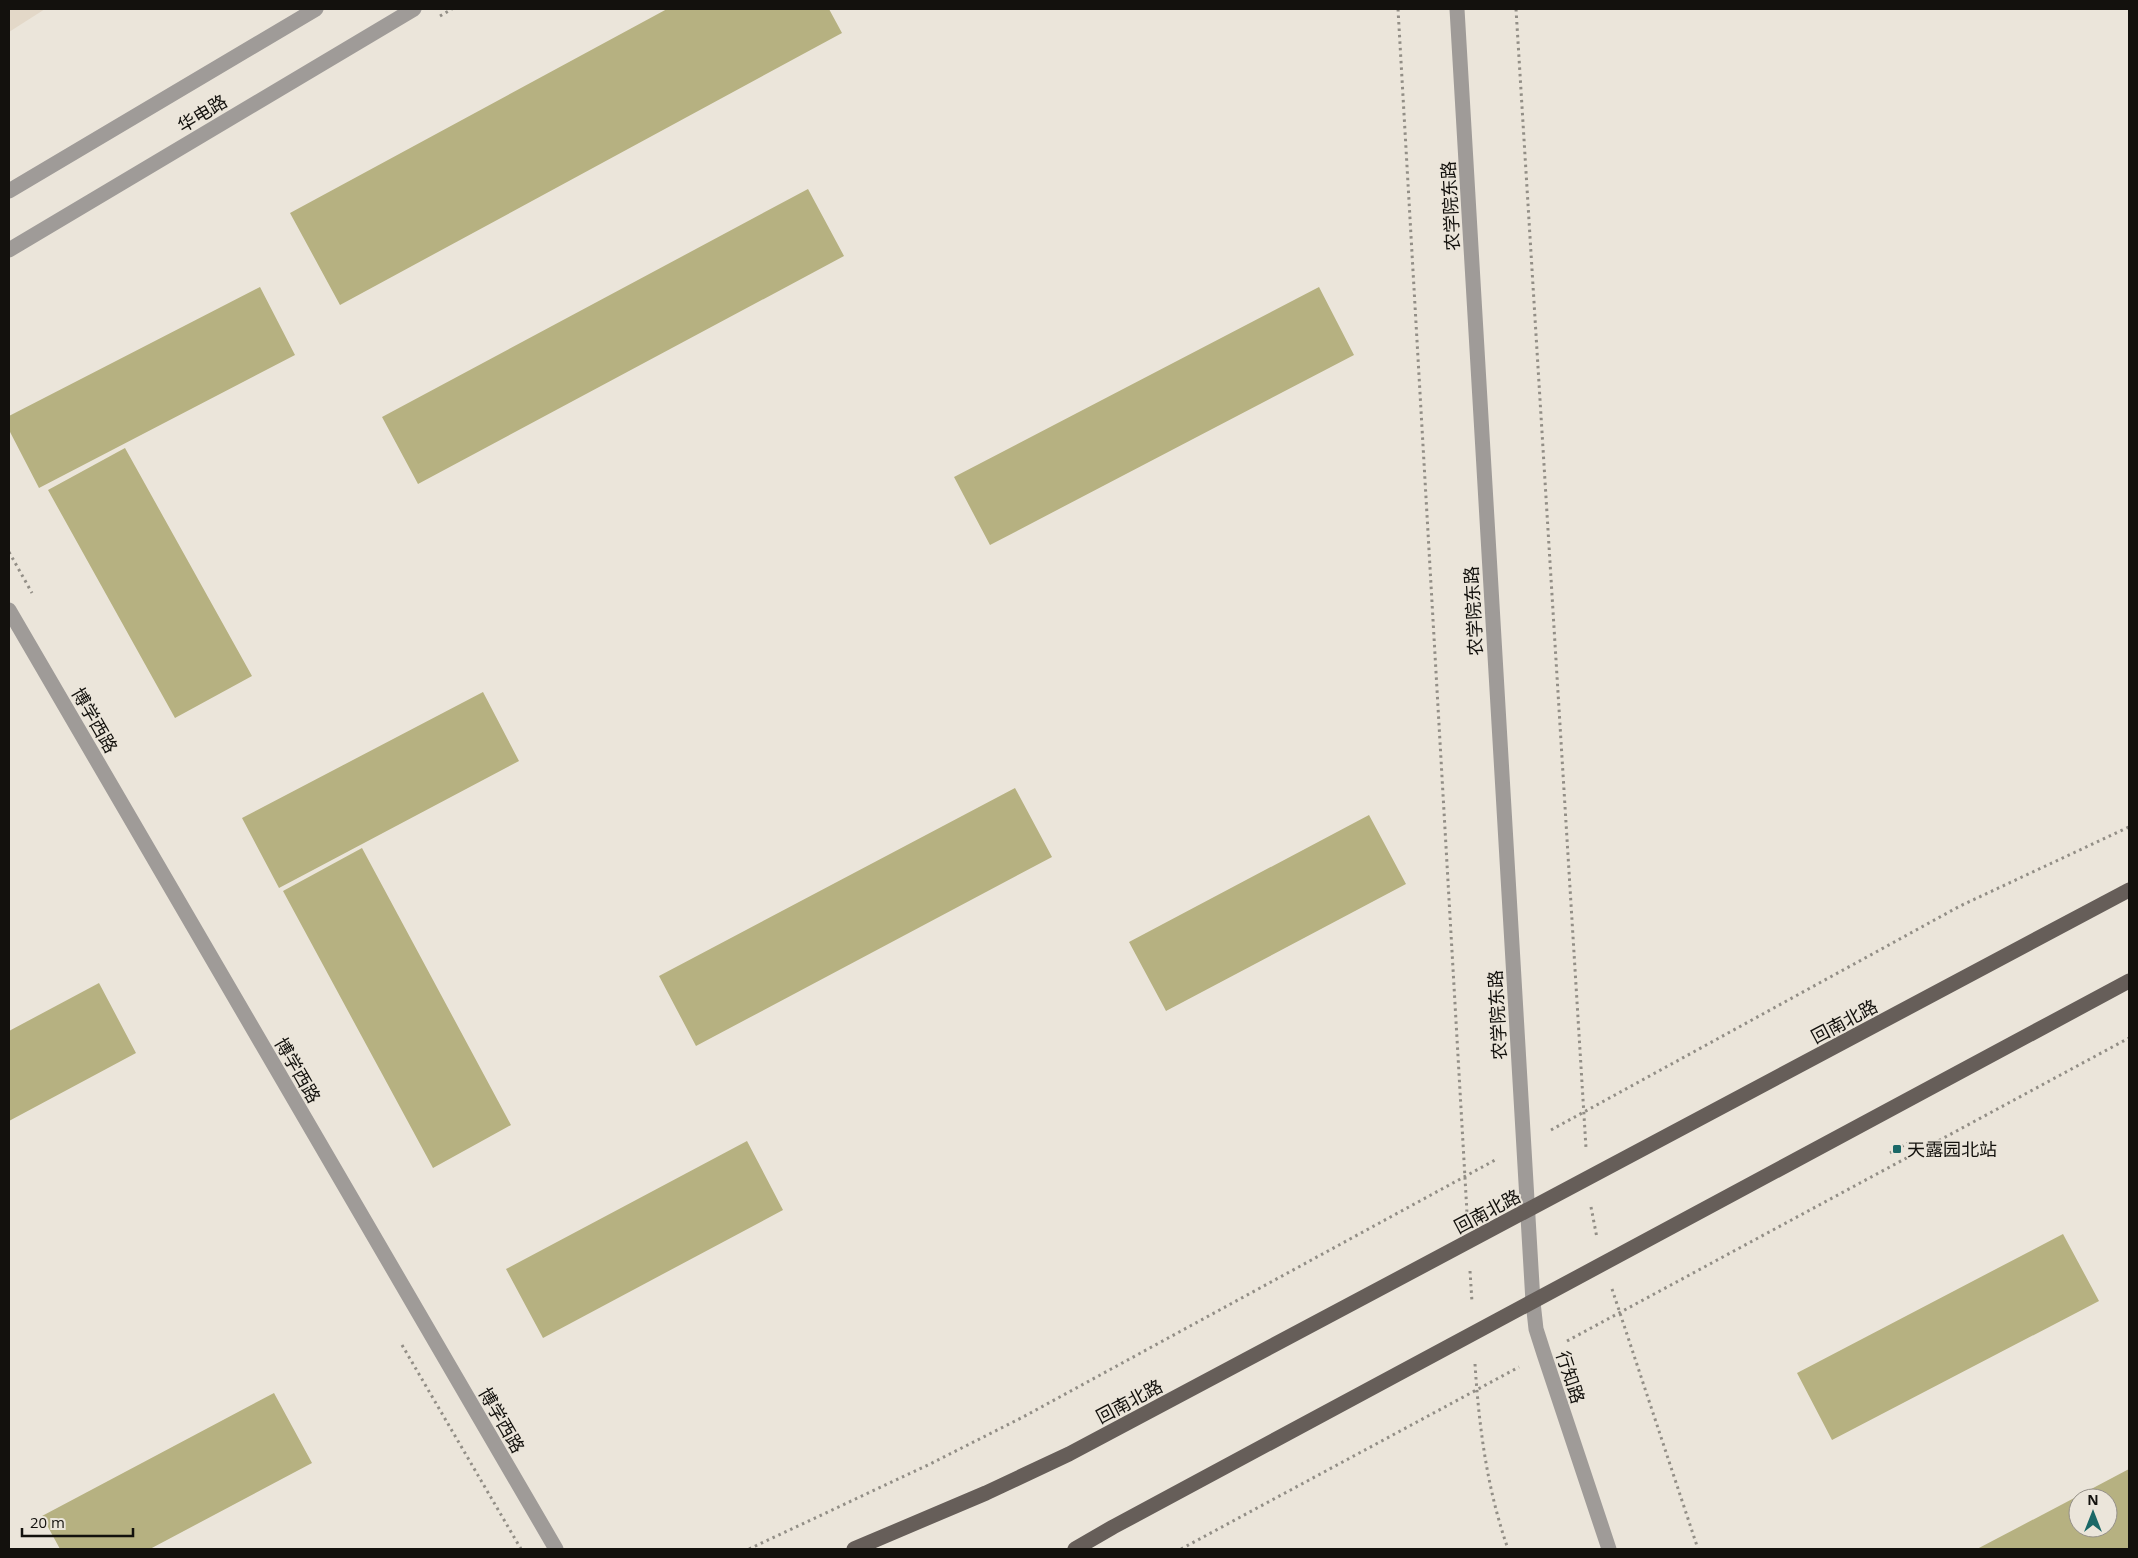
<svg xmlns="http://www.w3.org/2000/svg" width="2138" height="1558" font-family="'Open Sans','Noto Sans SC',sans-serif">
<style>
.built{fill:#e3d8c8}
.building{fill:#b6b181;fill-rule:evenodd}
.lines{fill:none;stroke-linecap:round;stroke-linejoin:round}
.path{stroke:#928e86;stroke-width:3;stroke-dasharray:2.5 4;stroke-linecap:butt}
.minor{stroke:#9f9b98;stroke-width:15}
.tertiary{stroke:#9f9b98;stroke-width:15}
.primary{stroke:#665e59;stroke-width:15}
.poi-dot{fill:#1b6867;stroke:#ebe5da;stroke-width:2}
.labels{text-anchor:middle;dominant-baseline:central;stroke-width:4;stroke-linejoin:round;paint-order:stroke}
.street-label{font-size:18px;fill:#13110d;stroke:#ebe5da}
.poi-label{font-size:18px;fill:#13110d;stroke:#ebe5da;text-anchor:start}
</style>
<rect width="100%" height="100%" fill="#ebe5da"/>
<!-- built -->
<path class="built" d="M9,9h36l-36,23z"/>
<!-- building -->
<path class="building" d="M667,9h162l13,24 -502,272 -50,-92z
M808,189l36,67 -426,228 -36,-67z
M260,287l35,68 -256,133 -30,-58v-14z
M1319,287l35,68 -364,190 -36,-68z
M125,448l127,228 -77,42 -127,-228z
M483,692l36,69 -240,127 -37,-70z
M1015,788l37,69 -356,189 -37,-70z
M1369,815l37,69 -240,127 -37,-69z
M362,848l149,277 -78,43 -150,-277z
M99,983l37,70 -127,68v-90z
M747,1141l36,69 -240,128 -37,-69z
M2063,1234l36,67 -267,139 -35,-67z
M274,1393l38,70 -162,86h-90l-18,-33z
M2129,1469v80h-152l101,-53zM2078,1498h30v30h-30z"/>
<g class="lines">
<!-- path -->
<path class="path" d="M1398,9l69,1204
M1516,9l70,1139
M440,16l12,-7
M9,552l23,41
M1551,1130l409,-224 169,-79
M1890,1153l18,-10
M1591,1207l6,31
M1470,1271l2,31
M1612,1289l86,260
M1567,1341l562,-303
M402,1345l119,204
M1475,1364c4,63 12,125 33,185
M749,1549l181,-85 93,-47 474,-258
M1181,1549l338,-182"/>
<!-- minor -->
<path class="minor" d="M9,610l547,939"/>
<!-- tertiary -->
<path class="tertiary" d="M1457,9l76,1293 3,27 8,25 65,195
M9,191l307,-182
M9,250l405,-241"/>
<!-- primary -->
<path class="primary" d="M854,1549l132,-56 83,-39 1060,-564
M1075,1549l38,-22 1016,-546"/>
</g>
<!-- markers -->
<rect class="poi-dot" x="1892" y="1144" width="10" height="10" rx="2.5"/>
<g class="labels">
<!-- street labels -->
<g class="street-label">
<text transform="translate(202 113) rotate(-31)">华电路</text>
<text transform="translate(1450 206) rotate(-93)">农学院东路</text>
<text transform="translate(1473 611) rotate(-93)">农学院东路</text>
<text transform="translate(95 720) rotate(60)">博学西路</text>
<text transform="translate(1497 1015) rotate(-93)">农学院东路</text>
<text transform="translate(1844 1021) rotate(-28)">回南北路</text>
<text transform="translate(298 1070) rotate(60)">博学西路</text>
<text transform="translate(1487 1211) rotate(-28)">回南北路</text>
<text transform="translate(1571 1377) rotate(72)">行知路</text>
<text transform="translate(1129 1401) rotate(-28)">回南北路</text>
<text transform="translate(502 1420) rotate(60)">博学西路</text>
</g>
<!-- poi labels -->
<g class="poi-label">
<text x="1907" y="1149">天露园北站</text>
</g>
</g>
<!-- border -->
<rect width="2138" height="1558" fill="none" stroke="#13110d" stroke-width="20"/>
<!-- north arrow -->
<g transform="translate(2093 1513)"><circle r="24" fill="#ebe5da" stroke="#959088"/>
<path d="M0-4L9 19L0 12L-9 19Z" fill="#1b6867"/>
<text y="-8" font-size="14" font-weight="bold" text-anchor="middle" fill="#13110d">N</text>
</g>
<!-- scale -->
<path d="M22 1528v8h111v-8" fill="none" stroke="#13110d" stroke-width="2.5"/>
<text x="30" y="1528" font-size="15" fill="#13110d" stroke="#ebe5da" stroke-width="4" paint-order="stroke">20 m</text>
</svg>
